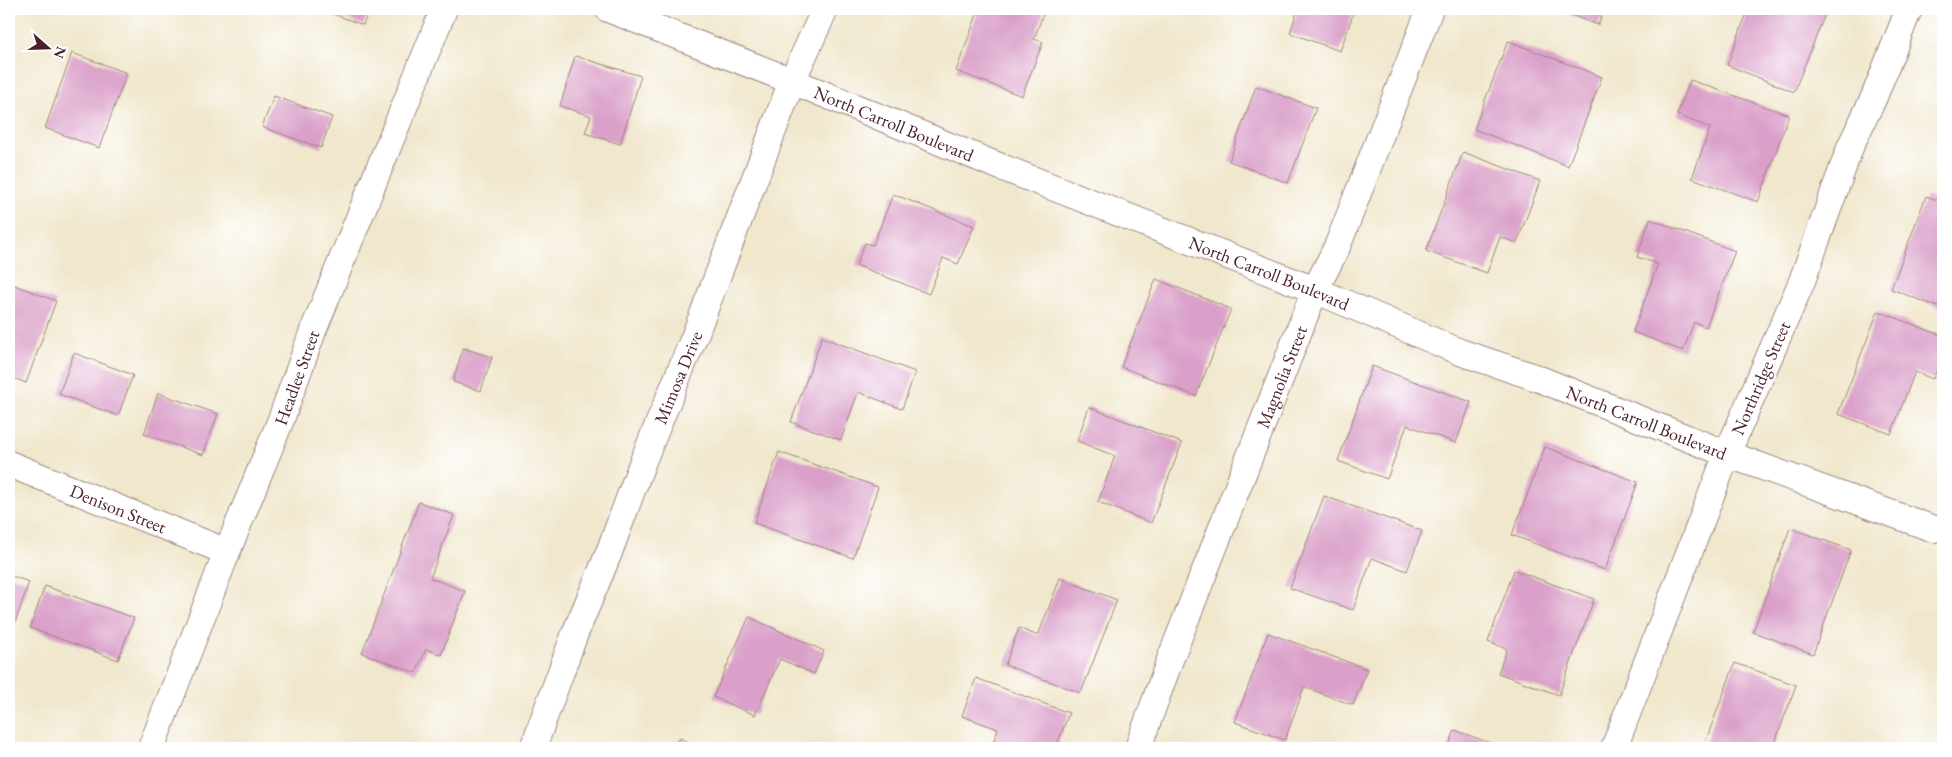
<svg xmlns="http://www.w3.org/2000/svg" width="1952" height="757" font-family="'EB Garamond',serif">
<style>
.building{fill:#daa0c9}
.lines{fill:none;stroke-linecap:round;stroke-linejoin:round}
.minor-casing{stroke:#9d837c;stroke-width:28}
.minor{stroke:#fff;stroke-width:26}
.labels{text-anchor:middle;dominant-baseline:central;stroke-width:4.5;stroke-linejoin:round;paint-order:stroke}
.street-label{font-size:18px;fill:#4a1f2b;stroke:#fff}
</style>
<rect width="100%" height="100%" fill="#fff"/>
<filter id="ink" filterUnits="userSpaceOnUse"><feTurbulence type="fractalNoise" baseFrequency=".02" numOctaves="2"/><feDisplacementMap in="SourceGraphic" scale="10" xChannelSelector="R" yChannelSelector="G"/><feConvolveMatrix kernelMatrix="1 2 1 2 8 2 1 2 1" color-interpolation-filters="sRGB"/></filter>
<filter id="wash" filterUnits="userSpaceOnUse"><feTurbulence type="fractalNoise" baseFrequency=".0096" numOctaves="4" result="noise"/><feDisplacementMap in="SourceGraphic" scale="20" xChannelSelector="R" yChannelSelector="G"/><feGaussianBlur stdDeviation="1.12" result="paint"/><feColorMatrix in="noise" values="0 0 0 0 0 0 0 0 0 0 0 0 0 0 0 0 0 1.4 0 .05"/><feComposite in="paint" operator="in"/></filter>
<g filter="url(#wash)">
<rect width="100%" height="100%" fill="#f0e7cc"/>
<g id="blocks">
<!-- building -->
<path class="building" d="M320,9h49l-6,16z
M979,9h66l-11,30 9,3 -21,54 -66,-25z
M1298,9h57l-15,42 -50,-18z
M1554,9h50l-6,16z
M1737,9h90l-33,83 -67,-27 20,-52z
M1508,41l94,36 -34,89 -94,-37z
M72,53l55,20 -28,75 -54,-20z
M575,56l66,20 -21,68 -35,-11 6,-17 -31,-10z
M1690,80l99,35 -31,87 -66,-24 18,-50 -33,-13z
M1256,86l60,22 -28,75 -59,-22z
M274,96l58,21 -11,31 -59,-21z
M1463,152l77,29 -23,62 -17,-6 -13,36 -61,-22z
M893,194l81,32 -16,38 -15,-6 -14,36 -73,-29 9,-22 8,2z
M1926,196l17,6v107l-52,-20z
M1650,219l85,32 -29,76 -12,-5 -11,29 -50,-19 25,-68 -21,-7z
M1156,279l75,30 -35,87 -75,-29z
M9,283l47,18 -30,82 -17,-7z
M1878,311l65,25v18l-10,25 -18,-7 -24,62 -53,-20z
M822,337l93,35 -13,37 -44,-17 -17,48 -50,-18z
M463,348l29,9 -11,34 -28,-9z
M74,353l59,22 -15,41 -59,-22z
M1372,366l99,36 -15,41 -49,-18 -20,54 -49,-18z
M158,393l60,21 -15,41 -59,-21z
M1089,407l93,36 -31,80 -53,-21 17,-46 -38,-15z
M1545,447l93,35 -33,88 -93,-35z
M779,452l99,35 -25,71 -99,-35z
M1324,496l98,35 -15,40 -35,-13 -19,52 -63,-22z
M419,502l35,13 -24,63 35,13 -24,64 -15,-6 -10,24 -54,-20z
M1790,528l61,22 -38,104 -60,-22z
M1514,570l80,29 -35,96 -61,-22 9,-24 -19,-7z
M9,575l20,7 -15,44 -5,-2z
M1060,578l57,22 -36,93 -76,-28 14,-37 19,8z
M45,586l89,32 -16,42 -88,-32z
M749,617l75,34 -10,23 -34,-15 -25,56 -42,-18z
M1268,633l99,36 -14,36 -49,-18 -19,53 -50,-18z
M1735,663l61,22 -23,63h-70z
M976,678l93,35 -13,35h-65l7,-19 -36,-13z
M1455,730l48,18h-55z
M680,738l21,10h-26z"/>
</g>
</g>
<g filter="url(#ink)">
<use href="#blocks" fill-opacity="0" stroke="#9d837c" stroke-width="1"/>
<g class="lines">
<!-- minor casing -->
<g class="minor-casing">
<g id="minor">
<path id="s1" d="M608,9l184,72 199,82 324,127 145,62 77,26 190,76 207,75"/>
<path id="s2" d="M9,464l218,88"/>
<path id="s3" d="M151,748l76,-196 53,-130 33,-91 131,-322"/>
<path id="s4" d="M533,748l41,-112 34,-81 35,-94 52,-126 97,-254 33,-72"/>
<path id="s5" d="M1138,748l33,-91 144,-367 22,-43 93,-238"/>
<path id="s6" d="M1614,748l113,-294 75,-173 49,-136 23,-48 35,-88"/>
</g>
</g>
<!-- minor -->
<use href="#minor" class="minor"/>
</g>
</g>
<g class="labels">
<!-- street labels -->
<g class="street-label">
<text stroke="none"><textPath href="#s1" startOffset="308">North Carroll Boulevard</textPath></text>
<text stroke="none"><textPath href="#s1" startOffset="712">North Carroll Boulevard</textPath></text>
<text stroke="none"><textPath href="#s5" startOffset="398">Magnolia Street</textPath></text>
<text stroke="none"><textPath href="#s3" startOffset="398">Headlee Street</textPath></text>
<text stroke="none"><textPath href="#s4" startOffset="398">Mimosa Drive</textPath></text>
<text stroke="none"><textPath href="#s6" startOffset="398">Northridge Street</textPath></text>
<text stroke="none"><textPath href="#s1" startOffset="1118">North Carroll Boulevard</textPath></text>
<text stroke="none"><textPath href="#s2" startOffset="118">Denison Street</textPath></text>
</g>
</g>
<!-- margin -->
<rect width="1952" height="757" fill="none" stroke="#fff" stroke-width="30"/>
<!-- north arrow -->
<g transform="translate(48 48) rotate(110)" stroke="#ffffff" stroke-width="4" paint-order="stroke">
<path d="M0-4L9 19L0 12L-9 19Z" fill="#4a1f2b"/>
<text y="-8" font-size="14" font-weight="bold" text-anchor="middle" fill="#4a1f2b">N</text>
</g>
</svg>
